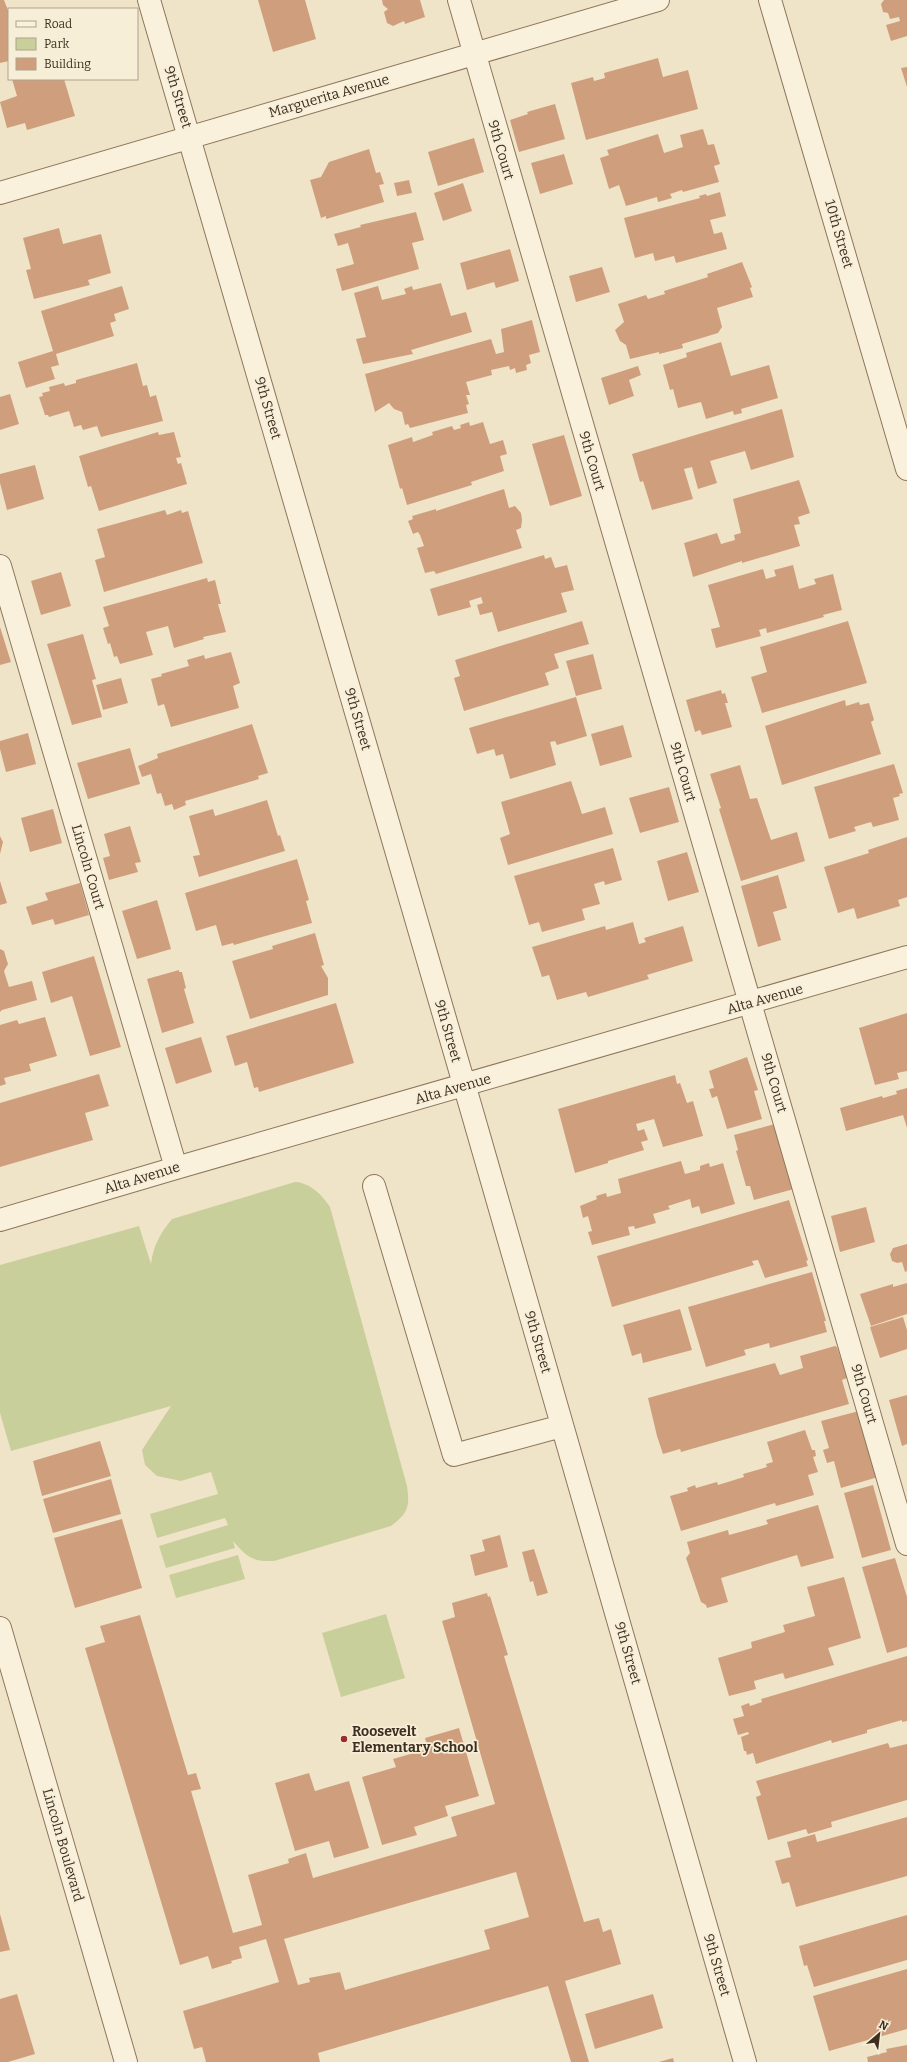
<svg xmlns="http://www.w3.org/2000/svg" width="907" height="2062" font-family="Bitter,serif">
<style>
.green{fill:#c9cf9b}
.building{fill:#cf9f7d;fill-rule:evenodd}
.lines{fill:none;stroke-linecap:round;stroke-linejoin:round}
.minor-casing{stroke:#8d765c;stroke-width:24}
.minor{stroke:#faf1dc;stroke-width:22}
.poi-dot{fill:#9e2a2b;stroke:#f7eed8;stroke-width:1.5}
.labels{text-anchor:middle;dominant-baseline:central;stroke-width:3.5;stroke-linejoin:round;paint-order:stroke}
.street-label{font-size:14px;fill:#3d2e20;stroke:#f7eed8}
.poi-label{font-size:14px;font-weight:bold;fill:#3d2e20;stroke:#f7eed8;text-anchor:start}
</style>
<rect width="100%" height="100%" fill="#f0e4c8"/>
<!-- green -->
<path class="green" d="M295,1182c16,1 27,13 35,25l77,279c3,21 1,27 -16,40l-117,35c-22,1 -27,-4 -41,-20l2,7 -69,20 -7,-22 69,-21 -3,-7 -68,20 -7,-24 68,-20 -7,-22 -30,9 -24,-5 -12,-11 -3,-15 29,-44 -160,45 -11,-38v-148l139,-39 12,38c2,-18 10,-32 21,-45z
M238,1555l7,24 -69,19 -7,-23z
M386,1614l19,64 -64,19 -19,-64z"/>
<!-- building -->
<path class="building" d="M0,0h4l5,13v48l-9,2z
M258,0h47l11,39 -43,13z
M382,0h38l5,17 -20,7 -1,-3 -11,5 -6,-3 -3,-11 4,-3 -5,-4z
M884,0h23v36l-16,5 -5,-16 14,-4 -1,-4 -9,2 -2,-6 -5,-1 -2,-8z
M658,58l5,19 25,-7 10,39 -112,31 -15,-57 22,-6 1,4 11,-3 -1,-5z
M907,67v20l-6,-19z
M12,79h52l11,37 -48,14 -2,-7 -18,5 -7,-26 17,-6z
M555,104l10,35 -46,13 -9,-32 18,-6 -1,-2z
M703,129l5,16 6,-1 6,20 -6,2 5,16 -36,10 -1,-2 -12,4 2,4 -14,4 -1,-5 -31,9 -7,-21 -10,4 -9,-31 9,-3 -2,-5 51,-16 6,19 19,-6 -3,-12z
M474,138l10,34 -46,14 -10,-34z
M369,149l7,24 4,-1 4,12 -5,1 5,17 -58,17v-3l-5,2 -11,-38 11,-3 8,-15z
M564,154l9,30 -33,10 -9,-31z
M409,180l3,13 -15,3 -3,-13z
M463,183l9,28 -29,10 -9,-28z
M720,192l6,24 -16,4 4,14 8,-2 5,17 -51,14 -2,-7 -19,5 -2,-8 -18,5 -11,-40 76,-20 -1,-2 7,-2 1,2z
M416,212l8,28 -12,3 7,26 -77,22 -6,-22 18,-5 -6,-21 -10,3 -4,-12 27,-7 -1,-2z
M59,228l4,16 38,-10 10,39 -23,7 2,5 -56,14 -8,-29 5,-1 -8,-31z
M510,249l9,32 -23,7 -2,-6 -27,8 -7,-27z
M742,262l10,25 -2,1 3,9 -36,11 5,19 -4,6 -36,11 1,4 -24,6v-2l-29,7 -4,-14 -6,-4 -5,-11 9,-8 -6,-18 28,-9 2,4 17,-5 -1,-3 44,-14 -1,-3z
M602,267l8,25 -34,10 -7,-26z
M441,283l10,33 15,-4 6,20 -61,18 2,4 -50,10 -7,-25 10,-2 -12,-44 24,-7 4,14 24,-6 -2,-5 8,-3 1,4z
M122,286l7,23 -15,5 2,7 -6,2 4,13 -58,18 3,11 -8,2 4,12 -29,9 -8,-26 35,-11 -12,-40z
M532,320l8,32 -11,3 2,8 -5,2 1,5 -11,3 -1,-5 -5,2 -1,-4 -18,4 1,5 -26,7 4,13h-4l3,9 -3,1 2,8 -58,15 -2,-4 -3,1 -3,-13 -8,-3 -5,-6 -14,9 -10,-38 126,-35 5,15 8,-2 -3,-23z
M721,342l10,34 38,-11 9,33 -37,11 1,4 -8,2 -1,-4 -27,8 -5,-17 -23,6 -5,-19 -3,1 -7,-25 24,-8 -1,-4z
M137,363l6,23 4,-1 3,12 6,-2 7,26 -62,16 -4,-11 -14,4 -2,-5 -7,2 -5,-16 -20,6 -1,-2h-3l-6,-18 4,-1 -1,-3 8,-2 -1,-4 15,-4 1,3 11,-3v-3z
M638,366l3,9 -12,5 5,16 -25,9 -8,-27z
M10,394l9,30 -19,6v-33z
M782,409l12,48 -43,13 -6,-19 -35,10 7,22 -19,6 -6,-22 -8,2 9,30 -41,11 -9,-29 -3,1 -8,-28z
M469,422l1,4 13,-4 7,22 13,-4 4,14 -7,2 4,15 -33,11 1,3 -65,20 -5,-17 -2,1 -12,-44 24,-8 1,5 20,-7 -1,-3 20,-6 2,4 7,-2 -1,-3z
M158,432l1,3 15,-3 7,25 -5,1 2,6 3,-1 6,21 -88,27 -8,-25 -3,1 -9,-31z
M564,435l18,61 -32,10 -18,-62z
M35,465l9,34 -37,11 -7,-27v-9z
M799,480l11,33 -12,4 2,7 -6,1 6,21 -58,17v-2l-49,16 -9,-34 33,-10 4,11 14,-4 -1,-5 7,-2 -8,-34z
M504,489l5,19 6,-2 6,7 1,7 -1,8 -5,2 6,18 -86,26 -2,-3 -9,2 -8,-25 7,-2 -4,-11 -2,-3 -5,2 -5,-13 5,-2 -1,-3 24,-7v2z
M165,510l2,5 14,-5 1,3 6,-2 15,52 -99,29 -9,-32 10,-3 -8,-28z
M544,555l1,4 6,-2 4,11 12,-3 7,25 -13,3 6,19 -69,20 -6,-20 -12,3 -3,-10 6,-2 -2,-6 -12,4 2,6 -33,9 -8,-27z
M793,565l6,24 17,-5 -2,-5 19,-5 9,36 -19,5 1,2 -57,16 -1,-5 -7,2 2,6 -45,12 -5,-19 9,-2 -12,-42 55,-16 3,10 10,-3 -2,-6z
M61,572l10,34 -30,9 -10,-34z
M207,578l1,4 7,-2 6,24h-3l8,28 -23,5 1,2 -30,9 -6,-22 -22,6 7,23 -33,9 -3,-8 -3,1 -4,-14 -2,1 -5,-16 6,-2 -6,-19z
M582,621l7,23 -35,10 5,14 -14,5 4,12 -85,26 -10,-33 6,-2 -5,-16z
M848,621l19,62 -105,30 -11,-36 16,-5 -7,-25z
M0,627l11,35 -11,3z
M83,634l13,45 -4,1 10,37 -30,8 -25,-81z
M231,652l9,31 -7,3 6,22 -68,19 -7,-23 -6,2 -7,-27 11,-3 -1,-2 28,-8 -2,-6 17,-5 1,4z
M593,654l9,35 -26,7 -10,-35z
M121,678l7,25 -25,7 -7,-25z
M721,690l1,4 3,-1 3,10h-3l7,24 -30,8 -2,-5 -5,2 -9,-32z
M576,697l11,39 -30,9 -2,-4 -5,1 6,23 -46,14 -7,-25 -7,2 -2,-7 -17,5 -8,-26z
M845,700l1,6 13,-4 1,3 9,-2 5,17 -3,2 10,32 -99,31 -17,-59z
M252,724l16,49 -10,3 1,3 -74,22 1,4 -12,5 -2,-6 -7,2 -4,-13 -4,1 -6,-20 -9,3 -4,-11 20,-8 -1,-4z
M623,725l9,32 -32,9 -9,-32z
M28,733l8,31 -30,8 -6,-23v-8z
M130,748l10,36 -52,15 -11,-36z
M894,764l9,29 -4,1 1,2 -7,2 6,22 -26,7 -2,-5 -17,5 2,4 -27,8 -15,-52z
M740,765l10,34 7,-1 14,42 26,-8 8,29 -64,20 -22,-72 2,-1 -11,-34z
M571,781l11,33 23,-7 8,27 -105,31 -8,-27 10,-4 -9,-32z
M669,787l10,35 -39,11 -11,-35z
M267,800l11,36 2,-1 5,16 -86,26 -6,-21 7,-1 -11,-39 24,-7 2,7z
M53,809l9,34 -32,9 -9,-34z
M130,826l11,36 -6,1 3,9 -29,8 -6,-22 7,-2 -6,-22z
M0,836l3,6 -3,12z
M907,837v60l-9,3 2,6 -43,13 -3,-11 -16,5 -14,-46 45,-14 -1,-3z
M613,848l9,32 -17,5 -1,-4 -10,3 6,20 -18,5 3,11 -43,12 -3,-10 -10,3 -15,-49z
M687,852l12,40 -31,9 -11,-40z
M297,859l12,41 -3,1 6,22 -78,22 -1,-2 -11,3 -6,-21 -20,6 -11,-38z
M778,875l9,33 -14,4 8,28 -23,7 -17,-61z
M0,881l7,22 -7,2z
M80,883l9,32 -34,10 -2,-6 -21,6 -6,-18 22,-7 -3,-7z
M157,900l14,49 -34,10 -15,-48z
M633,922l6,22 7,-2 -2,-4 39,-12 10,35 -46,14 2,4 -61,18 -2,-5 -29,8 -8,-25 -7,2 -10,-30 73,-21 1,4z
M315,933l9,32 -3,1 7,12v17l-78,24 -18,-58 41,-12 -1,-3z
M0,949l4,2 4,13 -4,7 5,16 23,-6 5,19 -35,10 -2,2z
M94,956l27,91 -31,9 -18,-60 -21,7 -9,-31z
M179,970v2h3l4,16 -2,1 10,34 -32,10 -15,-54z
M336,1003l18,60 -95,29 -1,-5 -4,1 -7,-26 -12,4 -9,-30z
M907,1013v58l-10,2 2,6 -24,6 -16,-57z
M45,1017l12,39 -28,8 2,7 -27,7 2,6 -6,2v-61l17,-5 2,4z
M201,1037l11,35 -36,12 -11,-36z
M747,1057l11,33 -4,1 8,28 -35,10 -10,-33 -5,2 -3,-9 5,-1 -5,-17z
M99,1074l10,32 -24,7 8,27 -93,27v-64z
M675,1075l2,9 3,-1 7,20 6,-2 10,35 -40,11 -9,-28 -18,5 2,7 6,-2 4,11 -7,2 3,8 -36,11v2l-33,10 -17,-64z
M907,1088v40l-4,-13 -57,16 -6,-23 42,-12 1,2 14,-4 -1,-3z
M775,1124l19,65 -40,11 -4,-14h-4l-10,-35 2,-1 -4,-15z
M681,1161l4,13 15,-4v-4l9,-3 1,4 13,-4 12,41 -34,10 -2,-8 -7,2 -2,-9 -22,7 2,3 -17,5 3,9 -21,6 -1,-3 -6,1 2,8 -38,10 -4,-13 4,-1 -4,-15 -5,2 -3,-12 17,-7 -1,-3 10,-3 1,4 14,-4 -3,-14z
M789,1200l19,60 -2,1 2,5 -43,12 -7,-18 -6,1 2,4 -142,42 -15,-51z
M866,1207l9,35 -35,10 -9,-36z
M907,1244v27l-2,1 -3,-10 -5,1 -5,-2 -2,-7 3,-6z
M812,1272l14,49h-2l3,11 -57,16 -1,-5 -25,7 2,5 -40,12 -18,-60z
M907,1283v31l-36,12 -11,-32 33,-10v3z
M680,1309l12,41 -49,13 -2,-10 -9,3 -9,-31z
M903,1317l4,13v19l-27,9 -10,-31z
M835,1346l2,1 10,31 -5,2 7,24 -168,48 -1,-3 -17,5 -6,-18 -9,-38 127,-35 5,12 23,-7 -3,-12z
M907,1395v49l-5,2 -13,-46z
M859,1411l19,66 -37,11 -7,-27 -7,2 -4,-13 6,-2 -8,-27z
M805,1430l7,20h3l1,6 -3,1 5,15 -10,3 6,20 -38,11 -1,-3 -94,28 -11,-35 18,-5 -1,-3 8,-3 1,3 21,-6 1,3 26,-8 -1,-3 24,-7 -1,-3 7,-2 -6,-20z
M100,1441l11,35 -69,20 -9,-35z
M111,1479l10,35 -68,19 -10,-34z
M873,1485l18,65 -29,8 -18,-65z
M818,1505l16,53 -33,9 -4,-12 -76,23 7,24 -21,6 -1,-3 -5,-3 -15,-44 4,-5 -3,-11 41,-12 1,5 39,-11 -2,-4z
M122,1519l20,69 -67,20 -21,-70z
M500,1535l8,32 -33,9 -5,-21 15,-4 -3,-11z
M534,1549l14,44 -11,3 -4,-15 -3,1 -8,-30z
M895,1558l12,39v50l-20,6 -25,-86z
M844,1577l17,61 -33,10 6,17 -49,14 -2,-6 -29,8 2,8 -27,7 -11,-38 34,-10 -1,-6 34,-10 -2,-7 32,-9 -8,-29z
M487,1593l1,4 2,-1 18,59 -4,1 80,266 15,-4 4,14 8,-3 10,35 -56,17 24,81h-18l-23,-76 -230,67 2,9h-114l-4,-15 -8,2 -11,-38 96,-29 -13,-43 -27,8 3,11 -11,3 1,2 -20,6 -4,-13 -28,9 -95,-317 20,-6 -5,-16 40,-11 48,160 8,-2 5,16 -10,2 42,142 29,-8 -14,-50 41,-12 -1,-4 18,-6 7,25 144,-42 -6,-19 44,-13 -53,-183 13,-4 -3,-14zM516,1872l13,45 -45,13 6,19 -145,41 -5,-18 -31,6 1,4 -12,3 -14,-46z
M907,1656v65l-5,1v-2l-35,10v3l-35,10 -1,-3 -75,24 -3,-11 -6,2 -1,-4h-2l-3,-14 8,-3 -1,-2 -10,3 -5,-16 11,-3 -3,-10 8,-3 1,3 12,-4 -1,-3z
M459,1728l20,68 -34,10 3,10 -34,11 3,8 -35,10 -20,-68 34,-10 -3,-8 35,-10 -3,-11z
M888,1743l2,5 17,-4v56l-76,22 1,5 -24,7 -2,-5 -38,11 -12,-43 5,-2 -5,-14z
M309,1773l6,18 34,-10 20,67 -35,10 -5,-17 -34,10 -20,-68z
M907,1817v59l-111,31 -7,-25 -7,2 -7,-23 16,-4 -4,-15 28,-8 2,8z
M0,1914l10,36 -10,2z
M907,1915v45l-93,27 -7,-22 -3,1 -5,-20z
M907,1969v60l-78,22 -16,-55z
M17,1994l18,60 -27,8h-8v-63z
M653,1994l10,34 -68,21 -10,-35z
M907,2045v17h-39l-1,-5 20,-5 -1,-3z
M673,2058l1,4h-15z"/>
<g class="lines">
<!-- minor casing -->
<g class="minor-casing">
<path id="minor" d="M149,0l324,1115 272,947
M459,0l448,1544
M770,0l137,469
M0,193c219,-66 439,-127 658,-193
M0,566l176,602
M374,1186l80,269 108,-29
M0,1220l176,-52 731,-211
M0,1628l126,434"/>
</g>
<!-- minor -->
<use href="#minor" class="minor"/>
</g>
<!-- markers -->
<circle class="poi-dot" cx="344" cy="1739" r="4"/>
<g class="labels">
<!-- street labels -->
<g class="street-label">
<text transform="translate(329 96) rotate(-16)">Marguerita Avenue</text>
<text transform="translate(178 97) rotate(73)">9th Street</text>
<text transform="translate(501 150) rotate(74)">9th Court</text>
<text transform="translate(839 234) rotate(74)">10th Street</text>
<text transform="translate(268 408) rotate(74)">9th Street</text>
<text transform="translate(592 461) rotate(74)">9th Court</text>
<text transform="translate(358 719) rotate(74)">9th Street</text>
<text transform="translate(683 772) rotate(74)">9th Court</text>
<text transform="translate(88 867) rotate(74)">Lincoln Court</text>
<text transform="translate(765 999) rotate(-16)">Alta Avenue</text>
<text transform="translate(448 1031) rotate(74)">9th Street</text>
<text transform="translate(774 1083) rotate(74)">9th Court</text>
<text transform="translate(453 1089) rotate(-16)">Alta Avenue</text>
<text transform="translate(142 1178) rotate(-17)">Alta Avenue</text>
<text transform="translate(538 1342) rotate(74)">9th Street</text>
<text transform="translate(864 1394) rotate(74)">9th Court</text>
<text transform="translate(628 1653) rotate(74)">9th Street</text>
<text transform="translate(63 1845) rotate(74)">Lincoln Boulevard</text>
<text transform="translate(717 1965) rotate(74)">9th Street</text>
</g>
<!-- poi labels -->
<g class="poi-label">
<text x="352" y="1731">Roosevelt<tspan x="352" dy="16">Elementary School</tspan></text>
</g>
</g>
<!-- legend -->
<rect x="8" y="8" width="130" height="72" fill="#f7eed8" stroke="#ada18e"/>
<rect x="16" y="21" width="20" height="6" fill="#faf1dc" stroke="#ada18e"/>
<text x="44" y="28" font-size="12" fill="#3d2e20">Road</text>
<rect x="16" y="38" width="20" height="12" fill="#c9cf9b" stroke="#ada18e"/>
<text x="44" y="48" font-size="12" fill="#3d2e20">Park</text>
<rect x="16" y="58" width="20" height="12" fill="#cf9f7d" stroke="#ada18e"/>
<text x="44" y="68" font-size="12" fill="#3d2e20">Building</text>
<!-- north arrow -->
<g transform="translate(879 2034) rotate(28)" stroke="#f7eed8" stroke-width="3" paint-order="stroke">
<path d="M0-3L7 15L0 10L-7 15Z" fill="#3d2e20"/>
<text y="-6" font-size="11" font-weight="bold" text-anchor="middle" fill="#3d2e20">N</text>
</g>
</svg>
